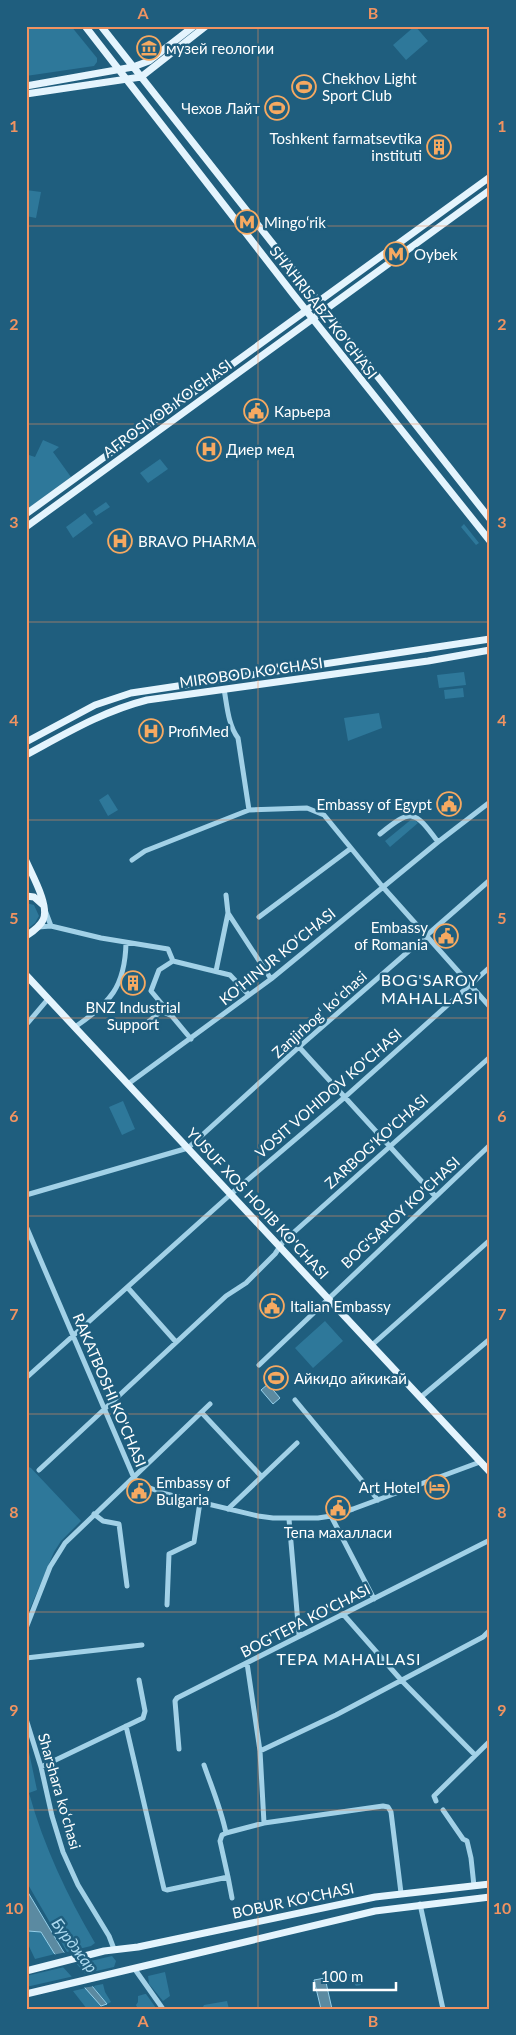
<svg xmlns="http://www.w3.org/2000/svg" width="516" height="2035" font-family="Lato,sans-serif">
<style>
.green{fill:#2e789a}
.water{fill:#5b8aa1;stroke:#95cfe9}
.pier{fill:#1f5e7e}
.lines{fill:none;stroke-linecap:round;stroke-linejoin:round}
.minor{stroke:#a2d1e7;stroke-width:5}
.major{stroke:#e4f4fd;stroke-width:7}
.grid{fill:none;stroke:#f09361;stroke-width:1;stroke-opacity:0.55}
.labels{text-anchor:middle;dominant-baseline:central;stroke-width:5;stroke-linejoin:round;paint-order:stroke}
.poi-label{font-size:15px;fill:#fff;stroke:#1f5e7e;text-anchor:start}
.street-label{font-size:15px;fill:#fff;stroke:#1f5e7e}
.neighbourhood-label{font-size:16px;letter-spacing:1px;fill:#fff;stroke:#1f5e7e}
.water-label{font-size:16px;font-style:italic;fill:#addaef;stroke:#1f5e7e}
.neatline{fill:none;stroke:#f09361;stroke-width:2}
.grid-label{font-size:16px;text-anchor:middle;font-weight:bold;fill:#f09361}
</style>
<rect width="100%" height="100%" fill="#1f5e7e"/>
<!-- green -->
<path class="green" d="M26,26h45l26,32v4l-3,4 -68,10z
M415,26l13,15 -22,19 -13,-15z
M26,190l15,2 -5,26 -10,-2z
M43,440l16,7 -6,5 18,25 -45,33v-56l9,3z
M160,459l8,10 -20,14 -8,-10z
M106,502l4,5 -14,9 -3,-5z
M85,513l8,10 -20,15 -7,-11z
M464,524l15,19 -3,2 -15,-18z
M464,672l2,13 -27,3 -2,-13z
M463,688l1,9 -19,2 -1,-9z
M379,713l3,15 -34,13 -4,-23z
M108,794l10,16 -10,6 -9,-16z
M413,818l5,5 -28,24 -5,-6z
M26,903l8,2 5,11 -4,7 -9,7z
M123,1101l12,28 -13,6 -13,-28z
M325,1321l18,20 -30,27 -18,-20z
M26,1466l5,2 50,53 -20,20 -7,11 -28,66z
M26,1738l11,52 -8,3c15,54 38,102 66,150l-4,3 -24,6 -41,-71z
M26,1925l2,6 13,1 14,22 -20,5 -9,-19z
M112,1956l4,5 -2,6 -88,20v-11z
M165,1972l5,24 -7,5 -14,-17 -1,-8z
M359,1972l2,13 -5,1 -8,-12z
M103,1984l2,8 6,10 -4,2 -14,-18z
M86,1988l15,18v3h-14l-14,-18z
M145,1994h1l10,14 -19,-1 -1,-2 2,-3v-6z
M227,2001l2,8h-27l2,-4z"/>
<!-- water -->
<path class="water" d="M268,1384l12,14 -7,6 -12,-14z
M26,1889l37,62 44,53 -6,2 -47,-53 -13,-21 -13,-1 -2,-6z
M325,1978l7,31h-11l-7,-29z"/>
<!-- pier -->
<path class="pier" d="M67,1952l28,34 -13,2 -30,-33z"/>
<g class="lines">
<!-- minor -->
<path class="minor" d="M224,689c3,16 4,36 14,49l11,72 58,-2 17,7 58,71 108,121
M380,834c32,-26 34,-24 58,8l52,-40
M132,860l13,-9 104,-41
M226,895l2,18
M45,910l6,16
M259,917l91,-68
M38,927l13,-1 50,12 67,11 5,12 57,14 19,20
M173,961l-14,9 -8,21 40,48
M216,971l12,-58 43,66
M146,1024l15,-13 9,4
M26,1025l22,-26
M75,1027c35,-24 50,-40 51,-84
M299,1047l136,149
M128,1084l143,-105 167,-137
M26,1195l162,-47 111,-101 191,-167
M26,1226l108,252 8,7 24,9 92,22 15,2h45l13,-2 22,-7 127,-47
M128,1288l48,54
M372,1345l118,-105
M259,1365l231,-220
M26,1378l205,-184 114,-97 145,-130
M421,1397l69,-58
M295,1400l83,100
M202,1413l59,63
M39,1470l187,-174 20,-13 29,-29 8,-12 207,-185
M228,1509l69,-66
M94,1514l9,7 16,3 8,62
M331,1516l43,83
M289,1519l10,116
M167,1605l2,-51 25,-12 6,-40
M343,1614l59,67 73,74
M26,1628l24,-61 15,-24 145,-139
M26,1658l116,-13
M247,1663l13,88 4,72
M26,1719l15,48 11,49 11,36 15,33 31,51 5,13
M126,1726l38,163 3,1 61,-13 -8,-36 2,-6 4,-2 38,-10 119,-17 5,1 3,5 10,81
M179,1749l-4,-48 2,-3 313,-158
M260,1751l76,-36 147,-78 7,-7
M204,1765c8,23 17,44 22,68
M41,1767l102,-49 2,-7 -6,-31
M436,1801l-2,-5 56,-55
M443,1810l20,29 4,2 4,17 3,28
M228,1877l4,21
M420,1904l23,105
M134,1968l29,41"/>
<!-- major -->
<path class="major" d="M85,26l208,268 197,247
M101,26l389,493
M26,86l107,-19 16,-6 45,-35
M26,94l115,-17 65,-51
M26,514l464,-337
M26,527l464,-337
M26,742l69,-37 36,-12 359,-54
M26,755c39,-21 77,-44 121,-55l281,-39 62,-11
M26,861c6,14 24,45 17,59 -3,7 -11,12 -17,16
M26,896l8,1 9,8
M26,975l464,497
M26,1971l78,-20 34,-4 237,-50 115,-13
M26,1994l349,-83 115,-14"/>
</g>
<!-- grid -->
<path class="grid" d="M258,26v1983M26,226h464M26,424h464M26,622h464M26,820h464M26,1018h464M26,1216h464M26,1414h464M26,1612h464M26,1810h464"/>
<!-- icons -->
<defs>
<g id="museum-ring" transform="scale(1.25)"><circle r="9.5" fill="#1f5e7e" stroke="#f6a961" stroke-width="1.5"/><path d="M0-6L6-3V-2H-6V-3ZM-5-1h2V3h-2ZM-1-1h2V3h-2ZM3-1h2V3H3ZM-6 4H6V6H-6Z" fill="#f6a961"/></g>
<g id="stadium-ring" transform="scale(1.25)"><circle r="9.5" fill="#1f5e7e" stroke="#f6a961" stroke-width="1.5"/><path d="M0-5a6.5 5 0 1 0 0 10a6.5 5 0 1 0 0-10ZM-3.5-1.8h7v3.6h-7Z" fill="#f6a961"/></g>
<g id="building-ring" transform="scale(1.25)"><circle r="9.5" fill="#1f5e7e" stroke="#f6a961" stroke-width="1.5"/><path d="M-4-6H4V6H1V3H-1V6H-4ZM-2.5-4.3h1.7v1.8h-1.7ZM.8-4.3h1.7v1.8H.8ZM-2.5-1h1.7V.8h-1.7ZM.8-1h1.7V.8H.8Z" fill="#f6a961"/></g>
<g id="metro-ring" transform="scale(1.25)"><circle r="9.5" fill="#1f5e7e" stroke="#f6a961" stroke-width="1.5"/><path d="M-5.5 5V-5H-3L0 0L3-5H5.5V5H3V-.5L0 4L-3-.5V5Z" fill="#f6a961"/></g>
<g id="civic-ring" transform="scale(1.25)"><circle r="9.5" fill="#1f5e7e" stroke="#f6a961" stroke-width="1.5"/><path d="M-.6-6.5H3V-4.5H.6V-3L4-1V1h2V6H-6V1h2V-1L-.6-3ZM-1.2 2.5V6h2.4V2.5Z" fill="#f6a961"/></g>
<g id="hospital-ring" transform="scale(1.25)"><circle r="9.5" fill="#1f5e7e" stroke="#f6a961" stroke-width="1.5"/><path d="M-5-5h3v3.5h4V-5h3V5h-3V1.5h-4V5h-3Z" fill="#f6a961"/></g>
<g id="hotel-ring" transform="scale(1.25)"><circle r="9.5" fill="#1f5e7e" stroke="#f6a961" stroke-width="1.5"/><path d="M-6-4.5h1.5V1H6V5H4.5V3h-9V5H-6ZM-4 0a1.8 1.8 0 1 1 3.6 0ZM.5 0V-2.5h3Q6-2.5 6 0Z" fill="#f6a961"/></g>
</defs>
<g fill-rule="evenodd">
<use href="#museum-ring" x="149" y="48"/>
<use href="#stadium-ring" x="304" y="87"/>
<use href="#stadium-ring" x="277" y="108"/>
<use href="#building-ring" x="439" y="147"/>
<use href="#metro-ring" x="247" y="222"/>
<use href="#metro-ring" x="396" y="254"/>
<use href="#civic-ring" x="256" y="411"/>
<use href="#hospital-ring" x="209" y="449"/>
<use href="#hospital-ring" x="120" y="541"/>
<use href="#hospital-ring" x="151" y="731"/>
<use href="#civic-ring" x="449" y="804"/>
<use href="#civic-ring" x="446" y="936"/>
<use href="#building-ring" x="133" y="983"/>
<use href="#civic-ring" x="272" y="1306"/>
<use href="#stadium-ring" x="276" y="1378"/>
<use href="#hotel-ring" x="437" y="1487"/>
<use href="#civic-ring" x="139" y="1491"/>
<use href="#civic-ring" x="338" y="1508"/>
</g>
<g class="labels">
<!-- poi labels -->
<g class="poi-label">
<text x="166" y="48">музей геологии</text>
<text x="322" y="78">Chekhov Light<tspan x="322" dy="17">Sport Club</tspan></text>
<text x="260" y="108" text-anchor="end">Чехов Лайт</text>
<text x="422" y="138" text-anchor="end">Toshkent farmatsevtika<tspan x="422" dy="17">instituti</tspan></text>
<text x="264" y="222">Mingoʻrik</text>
<text x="414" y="254">Oybek</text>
<text x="274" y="411">Карьера</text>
<text x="226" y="449">Диер мед</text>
<text x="138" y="541">BRAVO PHARMA</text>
<text x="168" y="731">ProfiMed</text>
<text x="432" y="804" text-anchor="end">Embassy of Egypt</text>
<text x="428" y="927" text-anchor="end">Embassy<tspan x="428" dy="17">of Romania</tspan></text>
<text x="133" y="1007" text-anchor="middle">BNZ Industrial<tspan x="133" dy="17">Support</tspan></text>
<text x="290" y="1306">Italian Embassy</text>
<text x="294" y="1378">Айкидо айкикай</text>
<text x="156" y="1482">Embassy of<tspan x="156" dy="17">Bulgaria</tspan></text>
<text x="420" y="1487" text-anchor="end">Art Hotel</text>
<text x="338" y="1532" text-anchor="middle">Тепа махалласи</text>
</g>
<!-- street labels -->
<g class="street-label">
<text transform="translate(324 312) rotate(52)">SHAHRISABZ KO'CHASI</text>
<text transform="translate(167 408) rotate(-36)">AFROSIYOB KO'CHASI</text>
<text transform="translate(251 672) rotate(-8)">MIROBOD KO'CHASI</text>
<text transform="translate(277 956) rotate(-39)">KO‘HINUR KO‘CHASI</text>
<text transform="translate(319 1014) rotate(-42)">Zanjirbogʻ koʻchasi</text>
<text transform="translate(328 1093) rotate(-41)">VOSIT VOHIDOV KO'CHASI</text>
<text transform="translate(376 1141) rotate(-42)">ZARBOG'KO'CHASI</text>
<text transform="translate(258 1203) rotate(47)">YUSUF XOS HOJIB KO'CHASI</text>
<text transform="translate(400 1212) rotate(-43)">BOG'SAROY KO'CHASI</text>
<text transform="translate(110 1390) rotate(67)">RAKATBOSHI KO'CHASI</text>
<text transform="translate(305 1620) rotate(-27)">BOG'TEPA KO'CHASI</text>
<text transform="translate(60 1791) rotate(74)">Sharshara koʻchasi</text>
<text transform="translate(293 1900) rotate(-12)">BOBUR KO'CHASI</text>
</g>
<!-- neighbourhood labels -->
<g class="neighbourhood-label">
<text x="430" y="979">BOG'SAROY<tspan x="430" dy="18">MAHALLASI</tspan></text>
<text x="349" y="1658">TEPA MAHALLASI</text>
</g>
<!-- water labels -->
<g class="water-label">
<text transform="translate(75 1945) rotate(53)">Бурджар</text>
</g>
</g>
<!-- border -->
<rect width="516" height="2035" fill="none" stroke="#1f5e7e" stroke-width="55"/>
<!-- scale -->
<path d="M314 1982v8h82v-8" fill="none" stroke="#ffffff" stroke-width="2.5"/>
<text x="321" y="1982" font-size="15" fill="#ffffff" stroke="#1f5e7e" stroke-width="4" paint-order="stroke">100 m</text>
<rect x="28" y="28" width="460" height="1980" class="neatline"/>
<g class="grid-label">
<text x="143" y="19">A</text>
<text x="373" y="19">B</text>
<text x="14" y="132">1</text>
<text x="502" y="132">1</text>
<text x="14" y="330">2</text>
<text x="502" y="330">2</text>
<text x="14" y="528">3</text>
<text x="502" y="528">3</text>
<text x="14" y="726">4</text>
<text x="502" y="726">4</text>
<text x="14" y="924">5</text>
<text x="502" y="924">5</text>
<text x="14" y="1122">6</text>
<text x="502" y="1122">6</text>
<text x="14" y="1320">7</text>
<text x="502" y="1320">7</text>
<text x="14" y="1518">8</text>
<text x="502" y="1518">8</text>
<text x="14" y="1716">9</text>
<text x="502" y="1716">9</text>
<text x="14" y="1914">10</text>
<text x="502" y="1914">10</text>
<text x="143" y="2027">A</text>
<text x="373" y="2027">B</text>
</g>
</svg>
